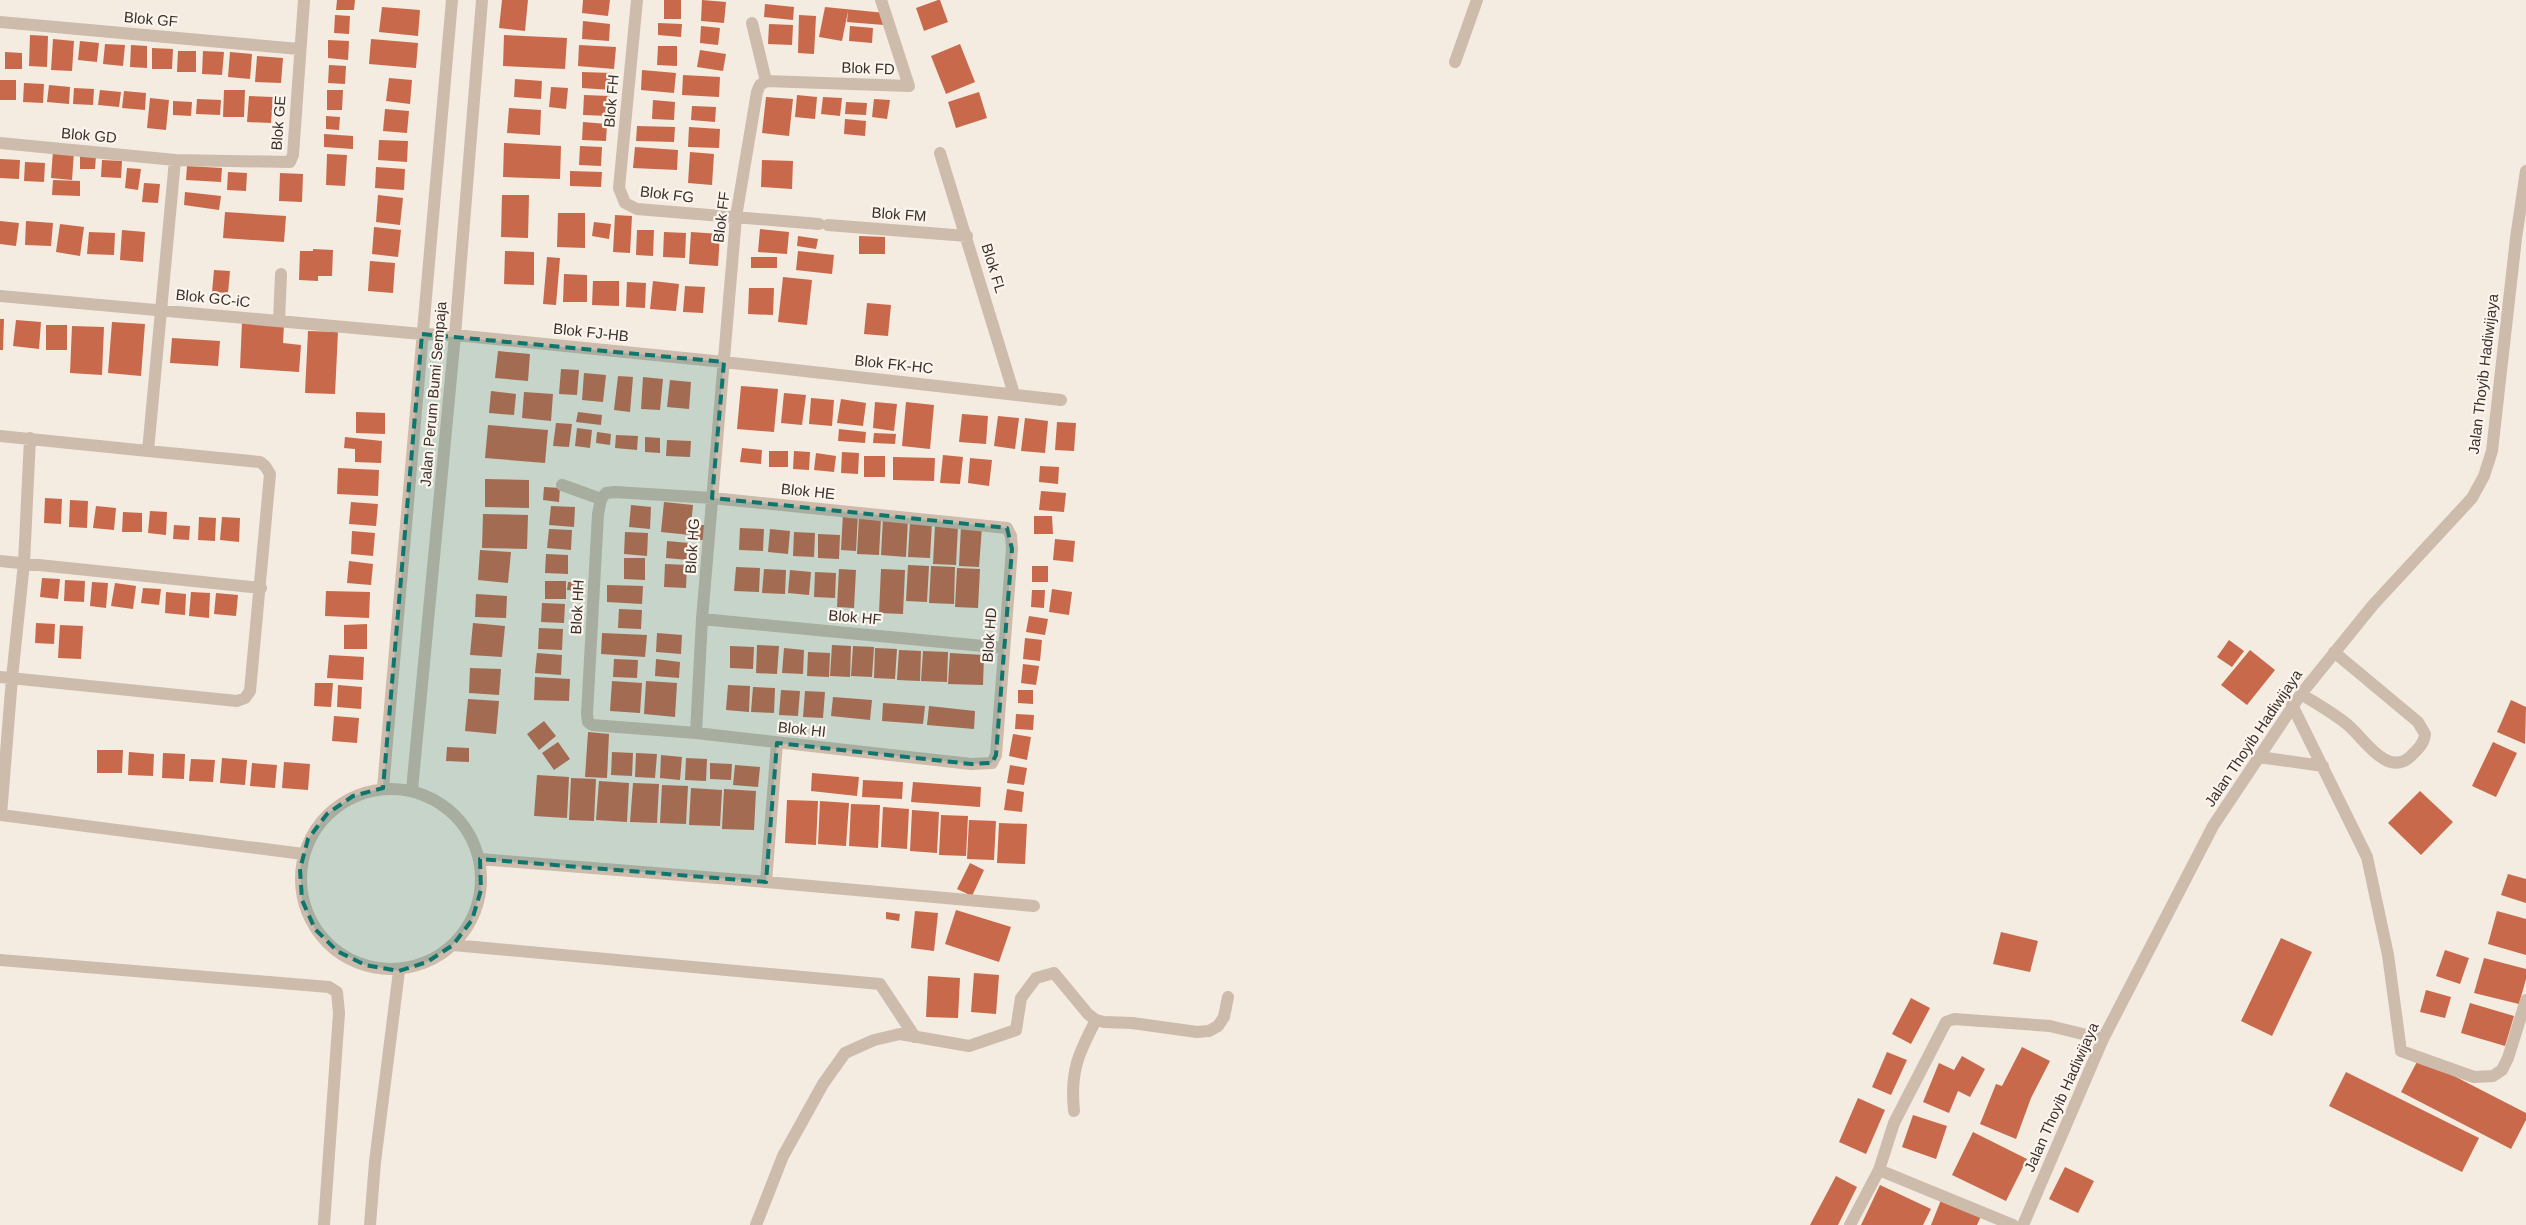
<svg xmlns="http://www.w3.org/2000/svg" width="2526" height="1225" font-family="Arial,sans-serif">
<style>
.building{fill:#c8694b}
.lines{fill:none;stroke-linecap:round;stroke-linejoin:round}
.lane{stroke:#cdbbac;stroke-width:12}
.street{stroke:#cdbbac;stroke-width:12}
.marked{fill:#0f766e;fill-opacity:0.2;stroke:#0f766e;stroke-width:4;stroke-dasharray:10 6;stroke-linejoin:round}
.labels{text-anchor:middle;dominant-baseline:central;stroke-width:4.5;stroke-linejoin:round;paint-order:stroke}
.street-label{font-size:15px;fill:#3b302b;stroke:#fbf5ee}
</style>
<rect width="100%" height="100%" fill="#f4ebe1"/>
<!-- building -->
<path class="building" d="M337,0h18l-1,10h-18z
M502,0h26l-3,31 -26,-3z
M583,0h27l-2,16 -26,-3z
M664,0h17v19h-17z
M702,0l24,2 -2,21 -23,-2z
M938,0h2l8,22 -24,9 -8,-23z
M765,4l29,3 -1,13 -29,-3z
M382,7l38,3 -2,26 -39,-4z
M825,7l60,6 -1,12 -37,-3 1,-11 -6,30 -23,-4z
M335,15l15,1 -1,18 -15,-1z
M799,15l17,1 -2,38 -16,-1z
M583,21l27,3 -1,17 -27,-2z
M658,23l24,1 -1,13 -23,-2z
M769,24l24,1 -1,20 -24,-1z
M701,26l19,2 -2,17 -18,-2z
M850,26l23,2 -1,15 -23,-2z
M30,35l18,1 -1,31 -18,-1z
M504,35l63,3 -2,31 -62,-3z
M53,39l21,2 -2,30 -21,-1z
M371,39l47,4 -2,25 -47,-4z
M328,40l21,1 -1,19 -20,-2z
M80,41l19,2 -2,19 -19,-2z
M105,44l20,1 -2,21 -20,-2z
M960,44l15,38 -29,12 -15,-38z
M131,45l16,1v22l-17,-1z
M579,45l37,2 -2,22 -36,-3z
M658,46h19v20l-20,-1z
M152,48l21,1 -1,20h-20z
M700,50l26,4 -3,17 -26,-4z
M178,51h18v21h-19z
M203,51l21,1 -2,23 -20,-1z
M5,52l17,1v16h-17z
M230,52l22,2 -2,25 -22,-2z
M257,56l26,2 -2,25 -26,-1z
M329,65l17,1 -1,18 -17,-1z
M642,70l34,3 -2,20 -33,-3z
M582,72l30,1 -1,17 -29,-2z
M683,75l37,2 -1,20 -37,-2z
M389,78l23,2 -2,24 -24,-3z
M515,79l27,2 -1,18 -27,-2z
M0,80h16v20h-16z
M24,83l20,1 -1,19 -20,-1z
M49,85l21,2 -1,17 -22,-2z
M551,87l17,1 -2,21 -17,-2z
M74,88l20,1 -1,16 -20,-1z
M100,90l21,2 -2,15 -21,-2z
M224,90h21l-1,27h-21z
M327,90h16l-1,20h-15z
M124,91l22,2 -1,17 -23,-2z
M979,92l8,26 -31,10 -8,-26z
M584,95l26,1 -1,20 -26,-1z
M797,95l20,2 -2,22 -20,-2z
M249,96l24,1 -2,26 -24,-1z
M766,97l27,2 -4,37 -27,-3z
M823,97l19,1 -2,18 -19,-2z
M150,98l19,2 -3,30 -19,-2z
M197,99l24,1 -1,15 -24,-1z
M874,99l16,1 -3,19 -15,-2z
M653,100l22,2 -1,18 -22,-1z
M173,101l19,1 -1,14 -18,-1z
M846,102l21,1 -1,12 -21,-1z
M692,106l24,1 -1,15 -24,-2z
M509,108l32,2 -1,25 -33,-2z
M385,109l24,2 -2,22 -24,-2z
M326,116l14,1 -1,13 -13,-1z
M845,119l21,2 -1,15 -21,-2z
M583,122l24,2 -1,17 -24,-1z
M637,126l38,1 -1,15 -38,-1z
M689,127l31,2 -1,19 -31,-1z
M324,134l29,2v13l-29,-2z
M379,140l29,1 -1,21 -29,-2z
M504,143l57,3 -1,33 -57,-2z
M580,146l22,1 -1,19 -22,-1z
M635,147l43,3 -1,20 -44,-2z
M53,151l21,1 -2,28 -21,-2z
M690,152l24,2 -2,31 -24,-2z
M327,154l20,1 -2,31 -19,-1z
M80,155l16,1 -1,13h-15z
M0,159l20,1 -1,19 -19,-1z
M102,160l20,1 -1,17 -20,-1z
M762,160l31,1 -1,28 -31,-2z
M25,162l20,1 -1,19 -20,-1z
M187,166l35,2 -1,14 -35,-2z
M376,167l29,2 -1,21 -29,-2z
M127,168l14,1 -3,21 -13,-2z
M570,171l32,1 -1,15 -31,-1z
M228,172l19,1 -1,18 -19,-1z
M280,173l23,1 -1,28 -23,-1z
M53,180l27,1v15l-28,-1z
M144,183l16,1 -2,19 -16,-1z
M185,192l36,4 -2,14 -35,-5z
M378,195l25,3 -3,27 -24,-3z
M502,195h27l-1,43 -27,-1z
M225,212l61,4 -2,26 -61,-4z
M558,213h27v35l-28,-1z
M615,215l17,1 -2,37 -17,-1z
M0,221l19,2 -3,23 -16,-2z
M26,221l27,2 -2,23 -26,-1z
M594,222l17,2 -2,15 -17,-3z
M60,224l24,3 -4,29 -24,-4z
M374,227l27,3 -3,27 -26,-3z
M760,229l29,3 -2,22 -29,-2z
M122,230l23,2 -2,30 -23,-2z
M637,230h17l-1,26 -17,-1z
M89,232l26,1 -1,22 -27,-1z
M664,232l22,1 -1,25 -22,-1z
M691,232l29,2 -2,32 -29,-2z
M798,236l20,3 -2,10 -19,-3z
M859,236l26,1v17h-26z
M313,249l20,1 -1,26h-14v5l-19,-1 1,-29h13z
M505,251l29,1v33l-30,-1z
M798,251l36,4 -2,19 -36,-4z
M547,257l13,1 -4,47 -13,-1z
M751,257h26v11h-26z
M370,261l25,2 -2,30 -25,-2z
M214,270l16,1 -2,22 -16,-1z
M564,274l23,1v27h-24z
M783,277l29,3 -5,45 -29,-3z
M593,281h26v25l-27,-1z
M653,281l26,3 -3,27 -26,-2z
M627,282l19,1 -1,25 -19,-1z
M685,286l20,1 -2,26 -20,-1z
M749,288h25l-1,27 -25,-1z
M867,303l24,2 -3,31 -24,-2z
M0,319h4l-1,31h-3z
M16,320l25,2 -2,27 -26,-3z
M112,322l33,2 -4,52 -33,-3z
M242,322l42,2 -1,19 18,2 -2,27 -59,-4z
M46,325h21v25h-21z
M72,326l32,1 -2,48 -32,-2z
M308,331l30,1 -3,62 -30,-1z
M172,338l48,3 -2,25 -48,-3z
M498,351l32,3 -2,27 -33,-3z
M561,369l18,1 -2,25 -18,-1z
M584,373l22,2 -3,27 -21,-2z
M618,376l15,1 -3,35 -16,-2z
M643,377l20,2 -3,31 -19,-1z
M670,380l21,2 -2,27 -22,-2z
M741,386l37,3 -4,43 -37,-3z
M491,391l25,3 -2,21 -25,-2z
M524,392l29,2 -2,27 -29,-3z
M784,393l22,2 -4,30 -21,-2z
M811,398l23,2 -2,26 -23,-2z
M841,399l25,4 -3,23 -26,-3z
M875,402l22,2 -3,27 -21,-3z
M906,402l28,3 -4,44 -28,-3z
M356,412l29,1v21l-29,-1z
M578,412l24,3 -1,10 -25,-3z
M962,414l26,2 -2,28 -27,-2z
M998,416l21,2 -4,31 -21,-3z
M1025,418l23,3 -3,32 -24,-2z
M1057,422l19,1 -2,28 -19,-1z
M556,423l16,1 -3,23 -16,-1z
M488,425l60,5 -3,33 -60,-5z
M577,428l15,2 -2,18 -15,-2z
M839,429l27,3 -1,11 -27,-2z
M597,432l14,2 -1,11 -14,-2z
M874,433l22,1 -1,10 -22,-1z
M616,435l22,1 -1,14 -22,-2z
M345,437l37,4 -1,22 -26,-1v-13l-11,-1z
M645,437l15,1v15l-15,-1z
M667,440l24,1 -1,16 -24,-1z
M742,448l20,2 -1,14 -21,-2z
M769,451h19v16h-19z
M794,451l16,1 -1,18 -16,-1z
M842,452l17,1 -1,21 -17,-1z
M816,453l20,3 -2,16 -20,-2z
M943,455l20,2 -3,27 -20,-1z
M864,456h21v21h-21z
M893,457l42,1 -1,23 -41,-1z
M970,458l22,2 -3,26 -21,-3z
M1040,466l19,1 -1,17 -19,-2z
M338,468l41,2 -1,26 -41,-2z
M485,479l44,1v28l-44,-1z
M544,487l16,1 -1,14 -16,-2z
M1041,491l25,2 -2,19 -25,-2z
M45,498l17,1 -1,25 -17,-1z
M70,500l18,1 -1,27 -18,-1z
M351,502l27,2 -2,22 -27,-2z
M664,502l29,3 -3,30 -29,-3z
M631,505l20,2 -1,22 -21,-2z
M96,506l20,2 -2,22 -21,-2z
M551,506l24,1 -1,20 -25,-2z
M150,511l17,1 -1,23 -18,-2z
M123,512l19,1v19h-20z
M843,513l15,1 -2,37 -15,-1z
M483,514l45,1 -1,34 -45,-1z
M1034,516h18l1,18h-19z
M199,517l17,1 -1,23 -17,-1z
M222,517l18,1 -1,24 -19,-2z
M859,517l22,1 -2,37 -22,-1z
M883,518l25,1 -2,38 -25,-2z
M910,521l22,1 -2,36 -22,-1z
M174,525l16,1 -1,14 -16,-1z
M693,525h13l-1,15h-13z
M935,525l23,1 -2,39 -23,-1z
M961,526l21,1 -3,40 -20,-1z
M740,528l24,1 -1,22 -24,-1z
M549,529l23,1 -1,20 -24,-2z
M770,529l20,2 -2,23 -20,-2z
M352,531l23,2 -2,23 -22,-2z
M625,532l23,1 -1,23 -23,-2z
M794,532l21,1 -1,24 -21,-1z
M818,534l22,1 -1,24 -21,-1z
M1055,539l20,2 -2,21 -20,-2z
M667,541l22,2 -1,17 -22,-2z
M480,550l31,2 -3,31 -30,-3z
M546,554l22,1v19l-23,-1z
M624,558h21v22l-21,-1z
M349,561l24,3 -2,21 -24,-2z
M665,564l22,1 -1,23 -22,-1z
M908,565l21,1 -2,36 -21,-1z
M931,566l24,1 -1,37 -25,-1z
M1032,566h16v16h-16z
M736,567l24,1 -1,24 -25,-1z
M957,568l23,1 -2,39 -23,-1z
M764,569l22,1 -1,24 -23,-1z
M839,569l17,1 -2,38 -17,-1z
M881,569l24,1 -2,44 -24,-1z
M790,570l21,2 -2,23 -21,-2z
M815,572l21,1 -1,25 -21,-1z
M42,578l18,1 -2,20 -18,-2z
M65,580l20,1 -1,21 -20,-1z
M545,581h21v18h-21z
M92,582l16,1 -2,25 -16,-2z
M568,582l14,1v8l-15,-1z
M115,583l21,3 -3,23 -22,-3z
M607,585l36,1 -1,18 -35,-2z
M143,588l18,1 -2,16 -18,-2z
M1052,589l20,3 -3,23 -20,-3z
M1032,590h13l-1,18 -13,-1z
M326,591l44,1 -1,26 -44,-2z
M166,592l20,2 -1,21 -20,-2z
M191,592l19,1 -1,25 -20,-2z
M216,593l22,2 -2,21 -22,-2z
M476,594l31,2 -1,22 -31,-1z
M542,603l23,1 -1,19 -23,-1z
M619,609l23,1 -1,19 -23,-1z
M1029,616l19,3 -3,16 -19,-3z
M36,623l19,1 -1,20 -19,-1z
M473,623l32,3 -3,31 -32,-2z
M367,624v25h-23v-24z
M60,625l23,1 -2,33 -23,-1z
M539,628l24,1 -1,21 -24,-1z
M602,633l45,2 -2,22 -44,-3z
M657,633l25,2 -1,19 -25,-2z
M1025,638l17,2 -2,21 -17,-2z
M2229,640l15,11 -12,16 -15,-10z
M757,645l22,1 -2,28 -21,-1z
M832,645l19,1 -1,31 -20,-1z
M730,646l24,1 -1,22 -23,-1z
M853,646l21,1 -2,30 -21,-1z
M784,648l20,2 -1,24 -21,-1z
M875,648l22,1 -2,30 -21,-1z
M899,650l22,1 -1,30 -23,-1z
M2250,650l25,20 -28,35 -26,-20z
M923,651l25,1 -1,30 -26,-1z
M808,652l22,1 -1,24 -22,-1z
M537,653l25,2 -1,20 -26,-2z
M950,653l34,2 -1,30 -35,-1z
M329,655l35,2 -1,23 -36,-2z
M614,659l24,1 -1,18 -24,-1z
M656,659l24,3 -1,16 -24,-2z
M1023,664l16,2 -3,19 -15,-2z
M470,668l31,1 -2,26 -30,-2z
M535,677l35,2 -1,22 -35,-1z
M612,681l30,2 -2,30 -30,-2z
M646,681l31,2 -2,34 -31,-3z
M315,683h18l-2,24 -17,-1z
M338,685l24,2 -1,22 -24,-2z
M728,685l22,1 -1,26 -23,-2z
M753,687l22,1 -1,25 -23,-1z
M781,690l19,1 -2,25 -19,-1z
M1018,690h15v14l-15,-1z
M805,691l20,1 -2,26 -20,-1z
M833,697l39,3 -2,20 -39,-4z
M468,699l31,2 -3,33 -31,-3z
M2511,700l15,7 -1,37 -28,-12z
M883,703l42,3 -2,18 -41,-3z
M929,706l46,5 -1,18 -47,-4z
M1016,714l18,1 -1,15 -18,-1z
M334,716l25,2 -2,25 -25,-2z
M544,721l12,15 -17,14 -12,-16z
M588,732l21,2 -2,44 -22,-1z
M1013,734l18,3 -4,23 -18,-4z
M558,742l12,17 -16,11 -12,-17z
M2493,742l24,11 -21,44 -24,-11z
M447,747l22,1v14l-23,-1z
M97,750h26l-1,23h-25z
M129,752l25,2 -1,22 -25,-1z
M612,752l21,1 -1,23 -21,-1z
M163,753l22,1 -1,25 -22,-1z
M636,753l21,1 -2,24 -20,-1z
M661,755l21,2 -2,23 -20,-2z
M222,758l25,2 -2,25 -25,-2z
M686,758l21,1 -1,22 -21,-1z
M191,759l24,1 -2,22 -24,-1z
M284,762l26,2 -2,26 -26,-2z
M252,763l25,2 -2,23 -25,-2z
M710,763l22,1 -1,16 -21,-1z
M735,765l25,2 -2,20 -25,-2z
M1010,765l17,3 -3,17 -17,-2z
M812,773l47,4 -2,19 -46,-5z
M537,775l32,2 -2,41 -33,-2z
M571,778l25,1 -2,42 -25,-1z
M863,780l40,2 -1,17 -40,-2z
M599,781l30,2 -2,39 -31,-2z
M913,782l68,5 -1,20 -69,-5z
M633,783l26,1 -2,39 -27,-1z
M662,785l26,1 -2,38 -26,-1z
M691,788l31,2 -2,36 -31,-1z
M724,789l32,2 -2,39 -32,-1z
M1007,789l17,3 -2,20 -18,-2z
M2420,791l33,31 -32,33 -33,-32z
M787,800l31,1 -2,44 -31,-2z
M820,801l29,2 -3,43 -28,-2z
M851,804l29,1 -2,43 -29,-2z
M883,807l26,2 -2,40 -26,-2z
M912,810l27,2 -2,41 -27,-2z
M941,815l27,1 -2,40 -27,-1z
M969,820l27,1 -2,39 -27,-1z
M999,823l28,1 -2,40 -28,-1z
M970,863l14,7 -12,26 -15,-7z
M2508,874l18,5v24l-25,-8z
M956,910l55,17 -12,35 -54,-18z
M915,911l23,2 -4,38 -23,-3z
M2497,911l29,8v36l-38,-11z
M886,912l14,2 -1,7 -13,-2z
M2001,932l37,9 -8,31 -37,-8z
M2281,938l31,14 -40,84 -31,-15z
M2445,950l24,8 -9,26 -24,-8z
M2484,958l42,11v10l-7,25 -45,-11z
M974,973l25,2 -3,39 -25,-2z
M928,976l32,2 -2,40 -32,-1z
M2426,990l25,7 -6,21 -25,-6z
M1911,998l19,10 -19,36 -19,-10z
M2470,1003l44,13 -9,30 -44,-13z
M2022,1047l28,14 -19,37 -15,41 -36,-15 16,-40 6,2z
M1887,1052l20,8 -16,35 -19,-8z
M1962,1056l23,13 -15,28 -12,-6 -9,22 -26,-11 16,-39 15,7z
M2419,1058l107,55v7l-15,29 -110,-57z
M2346,1072l133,66 -17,34 -133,-66z
M1858,1098l27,12 -19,44 -27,-12z
M1913,1115l34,11 -11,33 -34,-12z
M1973,1132l54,27 -21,42 -54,-26z
M2065,1167l29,14 -16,32 -29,-14z
M1836,1176l21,11 -19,38h-28z
M1880,1185l51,24 -8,16h-62z
M1941,1200l40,16 -4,9h-46z"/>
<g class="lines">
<!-- lane -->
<path class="lane" d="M1074,1111c-4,-39 4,-57 22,-91
M756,1225l27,-69 40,-72 22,-31 29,-13 26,-6 69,12 47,-16 5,-32 15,-20 18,-5 34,41 8,6 8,2 28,1 65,9 12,-1 9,-5 6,-9 4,-20"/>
<!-- street -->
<path class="street" d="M637,0l-18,188 6,15 12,6 182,15
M0,22l299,27
M752,23l14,58
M1455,62l22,-62
M766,81l143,5 -28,-86
M0,143l175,17 115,2 3,-7 11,-155
M940,153l74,241
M828,225l139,11
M0,296l422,38 33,1 269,27 337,38
M279,321l2,-47
M0,436l148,15 27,-291
M30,438l-6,125 -12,115 -11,137 302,39
M562,485l39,14
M615,492l97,6 295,30 4,8 1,13 -16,206 -4,8 -21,1 -275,-31 -104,-8 -4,-3 -1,-8 11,-200 3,-15 5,-6z
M0,561l261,27
M702,619l302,29
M0,677l237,24 8,-3 5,-7 20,-217 -5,-8 -5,-4 -112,-11
M2301,694c16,10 34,20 48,32 16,14 39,52 62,30 7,-7 13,-12 14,-22l-7,-12 -84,-70
M2292,705l75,152 21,98 13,96 73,26 19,-1 9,-6 6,-12 18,-58
M696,733l6,-114 34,-402 21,-125 3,-7 6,-4
M777,743l-11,139 268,24
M2259,757l64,9
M383,788l69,-788
M301 879a90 90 0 1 1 180 0a90 90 0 1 1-180 0Z
M412,790l43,-455 27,-335
M480,859l286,23
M453,945l427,39 35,53
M0,960l329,27 8,5 2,21 -15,212
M1879,1170l134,55
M370,1225l5,-63 24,-191
M1850,1225l29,-55 15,-47 52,-101 8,-3 96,7 53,13
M2023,1225l80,-186 110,-213 88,-132 72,-89 99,-107 12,-22 8,-25 24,-213 10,-67"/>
</g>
<!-- marked area -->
<path class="marked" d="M422,334l302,28 -12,136 295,30 5,21 -16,206 -4,8 -21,1 -194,-21 -11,139 -286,-23 1,31 -9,30 -19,25 -26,17 -28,9 -34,-6 -28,-14 -22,-22 -13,-29 -2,-31 8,-30 19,-25 26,-18 30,-8z"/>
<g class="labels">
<!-- street labels -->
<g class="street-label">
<text transform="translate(151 19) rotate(5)">Blok GF</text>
<text transform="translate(868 68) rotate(2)">Blok FD</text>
<text transform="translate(611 101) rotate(-85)">Blok FH</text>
<text transform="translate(278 123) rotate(-86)">Blok GE</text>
<text transform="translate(89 135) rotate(5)">Blok GD</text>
<text transform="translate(667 194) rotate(7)">Blok FG</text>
<text transform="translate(899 214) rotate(4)">Blok FM</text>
<text transform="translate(721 217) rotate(-83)">Blok FF</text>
<text transform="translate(994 268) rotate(73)">Blok FL</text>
<text transform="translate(213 298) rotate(6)">Blok GC-iC</text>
<text transform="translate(591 332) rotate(6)">Blok FJ-HB</text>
<text transform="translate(894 364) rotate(6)">Blok FK-HC</text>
<text transform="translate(2483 374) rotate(-83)">Jalan Thoyib Hadiwijaya</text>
<text transform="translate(433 394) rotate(-85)">Jalan Perum Bumi Sempaja</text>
<text transform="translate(808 491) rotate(6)">Blok HE</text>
<text transform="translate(692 546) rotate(-86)">Blok HG</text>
<text transform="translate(577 607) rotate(-87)">Blok HH</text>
<text transform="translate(855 617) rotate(5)">Blok HF</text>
<text transform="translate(989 635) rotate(-86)">Blok HD</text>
<text transform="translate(802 729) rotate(6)">Blok HI</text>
<text transform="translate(2253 738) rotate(-56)">Jalan Thoyib Hadiwijaya</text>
<text transform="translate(2061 1097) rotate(-66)">Jalan Thoyib Hadiwijaya</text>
</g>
</g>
</svg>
